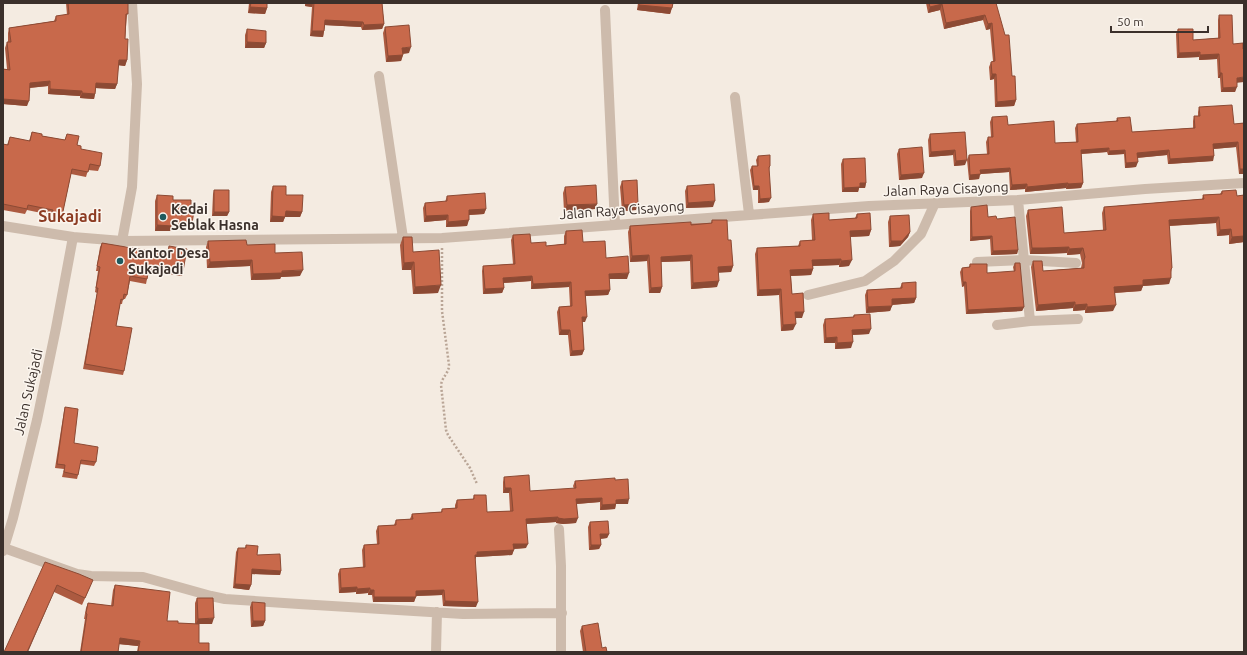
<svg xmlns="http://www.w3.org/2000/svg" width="1247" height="655" font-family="Ubuntu,sans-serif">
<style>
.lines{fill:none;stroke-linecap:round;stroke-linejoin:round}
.path{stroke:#b9a596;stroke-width:2.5;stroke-dasharray:2 2;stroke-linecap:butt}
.minor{stroke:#cdbbac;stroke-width:10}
.wall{fill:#ac5a40}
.shaded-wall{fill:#8c4a34}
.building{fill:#c8694b;stroke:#8c4a34}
.poi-dot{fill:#1f5a5e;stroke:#fbf5ee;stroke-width:1.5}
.labels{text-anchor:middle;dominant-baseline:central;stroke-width:3;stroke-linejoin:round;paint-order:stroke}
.street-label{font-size:14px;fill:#3b302b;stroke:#fbf5ee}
.poi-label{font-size:14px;font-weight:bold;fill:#3b302b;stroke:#fbf5ee;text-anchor:start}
.quarter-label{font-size:16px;font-weight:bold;fill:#8c3b22;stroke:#fbf5ee}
</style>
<rect width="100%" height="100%" fill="#f4ebe1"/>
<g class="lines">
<!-- path -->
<path class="path" d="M442,248v63l7,54c0,8 -7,12 -8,20l5,45 2,5 22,33 7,16"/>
<!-- minor -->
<path class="minor" d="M605,10l10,215
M379,76l24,162
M735,97l14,117
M1018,200l12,121
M3,226l70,11 49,4 320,-3 427,-32 149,-6 127,-11 99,-6
M122,241l10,-54 5,-103 -5,-81
M977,262l47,-2 52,3
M808,295l57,-14 29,-20 27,-27 14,-31
M997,325l33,-4 48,-2
M559,529l2,37v86
M4,548l73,26 14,2 52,1 68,19 14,3 74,5 164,10 99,-1
M3,551l10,-33 24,-98 19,-92 17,-91
M436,652l1,-40"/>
</g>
<!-- wall -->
<path class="wall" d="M66,3h62l-3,36 2,21 -2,6 -7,-1 -1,19 -2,5 -19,-1 -2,11 -14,-1v-2l-32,-2v-8l-19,2 -2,18 -24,-2v-35h4l-2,-21 2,-6h1v-9l1,-5 45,-7 2,-5 11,-1z
M249,3h18v5l-2,6 -17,-1z
M305,3h77l2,21 -2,5 -20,1 -1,-3 -36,-2 -2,12 -13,-1 2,-29 -7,-1z
M638,3h35l-3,11 -33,-4z
M926,3h70l16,73 4,24 -2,6 -19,1 -1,-28 -4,1 -1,-13 2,-5 2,-1 -3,-32 -4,1 -3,-10 -39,9 -4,-19 -12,3z
M1219,15l14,29 10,5 -8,43h-14l-1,-14h-2l-1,-19 -18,1v-3l-22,1 -1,-24 2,-5 15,11 25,-2v-18z
M385,27l24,26 -7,1 1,1 -2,6 -15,1 -3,-29z
M247,29l19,14 -2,5h-19v-13z
M1199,107l35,17 10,-1v51h-5l-3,-27 -22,2 -1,12 -45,3 -1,-9 -30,3 -1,9 -11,1 -1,-14 -16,1 -1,-3 -26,2 2,29 -2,5 -15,1v-1l-41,4v-3l-15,1 -1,-18 -29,2 -1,5 -10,1 -2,-20 2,-5 18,-1 -1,-12 2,-5h3l-1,-15 2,-5 16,8 47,18 21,-1 -1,-14 2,-4 39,-3 1,-3 15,14 61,-4v-7l1,-5h4v-4z
M32,132l10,4 23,4 2,-6 14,15 19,17 -2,5 -10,-1 -2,7 -15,-3 -9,42 -2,5 -10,-2 1,-4 -24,-5 -2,4 -22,-4v-66l4,1 3,-8 19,4z
M965,132v33l-11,1 -1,-11 -24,2 -1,-17 2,-6z
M899,149l23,29 -23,2 -2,-26z
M758,156l12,10 -1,4v32l-11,1v-13h-5l-3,-20 2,-4h5l-1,-6z
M843,159l23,24 -1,5h-6l-1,4h-16l-1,-28z
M622,181l14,29 -14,1 -2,-24z
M273,186l13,9 16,17 -2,5h-15l-2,5h-13l1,-30z
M687,186l26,21 -27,1 -1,-17z
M565,187l30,22 -31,2 -1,-18z
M214,190l15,22 -2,4h-15l1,-22z
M1222,191l15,5 7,-1v47l-15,2v-9l-12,1 -1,-13 -47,3 3,42 -1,4 -2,12 -26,2 -2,5 -26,2 -2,18 -28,2v-3l-12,1v-3l-37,3 -5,-44 2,-6 10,10 38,-3 1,-5 -2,-9 -13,1v-2l-26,1h-11l-4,-38 2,-6 36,23 39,-3 -1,-17 2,-6 98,-8 1,-4 17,-1z
M157,195l16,5 18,10 1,14 -2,6 -19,-1 -1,2h-15v-30z
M447,196l39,13 -2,5 -15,1 -2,11 -21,1v-7l-22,2 -1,-14 2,-5 20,-1z
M971,207l17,10 9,2 21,31 -1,4 -26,1 -1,-16 -20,2v-30z
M813,214l16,6 26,-2 2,-4 14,16 -2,6 -19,1 -1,29 -10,1v-2l-26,1v3l-2,6 -20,1 1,18 10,24h-7l-2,12 -12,1 -2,-36 -22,1 -2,-42 2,-6 41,-2 2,-5 12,-1 -1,-20z
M890,216l20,16 -2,5 -8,9 -11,1 -1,-25z
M712,220l16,20 5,26 -2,6h-13l-1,15 -26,2 -1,-28 -29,1 1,25 -2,6h-11l-2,-32 -17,1 -2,-30 2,-6 81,-3z
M566,231l40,27 21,21h-18l1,11 -2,5 -22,1 -1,26h-3l2,28 -2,5 -12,1 -2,-21h-9l-2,-23 2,-5 11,-1 -1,-19 -38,2v-8l-28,2 1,5 -2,5 -19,1 -1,-23 1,-5 30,-2 -2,-24 2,-5 18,8 15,3 18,-2v-8z
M403,237l10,15 25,41 -25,1 -2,-24h-9l-2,-25z
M208,241l39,4 28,8 25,23 -19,1 -1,2 -29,1 -1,-14 -43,2 -1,-21z
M102,243l65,11 2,-8 14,25 -1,5 -33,-5 -2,8 -1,5 -16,-3 -3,14 -2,4h-2l-1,5h-2l-4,22 8,45 -1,4 -40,-6 14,-76 -2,-1 3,-21h-2l4,-24z
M1015,263l9,44 -2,4 -56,3 -2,-28 -2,1 -2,-15 2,-4 7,-1 1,-3 17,9 27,-1 -1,-5z
M902,283l14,15 -2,5 -22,2 -2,6 -24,2 -1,-18 2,-5 33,-2z
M854,315l15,19 -17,1 -1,13 -16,1v-6h-11l-1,-18 2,-6 28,-2z
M65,407l9,36 22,19 -2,4 -14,-2 -2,11 -1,4 -15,-2 2,-8 -9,-1 9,-57z
M504,477l26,14 44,-2 -1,-3 2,-5 40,-1 13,24h-12l-1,5 -15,1v-8l-23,2 -1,19 -13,1 -7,-1v-1l-30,2v24l-12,1 -2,6 -36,2 -1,2 1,48 -33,-1 -1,-11 -26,1 -2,6h-41l-1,-7h-4v-2l-12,1v-2l-17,1 -1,-19 2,-5 23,-1 -1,-18 2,-5 13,-1 -1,-13 2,-5 16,-1 2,-5 14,-1 2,-5 29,-2 1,-3 13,-1v-3l2,-5 16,-1 1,-4 13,17 23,-1 -1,-18h-6v-11z
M590,522l19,12 -2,4 -7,1 1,6 -2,4 -10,1 -1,-23z
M246,545l11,10 24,16 -1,4 -28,-1 -1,11 -2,5 -16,-2 3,-36 2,-4h7z
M45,562l45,25 -8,18 -28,-13z
M115,585l52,36 11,2 17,1v-21l2,-5 15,26h-13v19l10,9h-72l1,-6 -19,-2 -1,8h-38l5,-33h-1l2,-11 2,-5 23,3 2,-16z
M252,602l13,19 -2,5 -12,1 -1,-20z
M582,626l20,22 5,4h-24l-3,-21z"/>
<!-- shaded-wall -->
<path class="shaded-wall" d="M306,3h7l-1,4 -7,-1z
M942,4l-2,6 -12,3 2,-6z
M639,5l33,3 -2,6 -33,-4z
M250,7l17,1 -2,6 -17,-1z
M985,15l-2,5 -39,9 2,-6z
M325,20l38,2 -2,5 -38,-2z
M992,23l-2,6 -4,1 2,-6z
M384,24l-2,5 -20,1 2,-5z
M312,31h12l-1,6 -13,-1z
M247,42l19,1 -2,5h-19z
M411,47l-2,6 -9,1 2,-6z
M1200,52l-1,5 -22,1 2,-5z
M1219,54l-2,5 -18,1 1,-5z
M403,55l-2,6 -15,1 2,-6z
M119,60h8l-2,6 -8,-1z
M1220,73h2l-2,5h-2z
M992,74h4l-2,5 -4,1z
M1244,77v5l-9,1 2,-5z
M50,81l-2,5 -20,2 2,-5z
M96,83l21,1 -2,5 -21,-1z
M1237,87l-2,5h-14l2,-4z
M50,89l32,2 -2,5 -32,-2z
M82,93l13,1 -1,5 -14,-1z
M3,99l26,2 -2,5 -24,-2z
M1016,100l-2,6 -19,1 2,-5z
M1238,142l-2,5 -24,2 1,-5z
M1109,148l-2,4 -28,2 2,-4z
M955,150l-2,5 -24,2 2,-5z
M1125,150l-1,4 -16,1 1,-4z
M1169,150l-2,5 -32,3 2,-5z
M1214,156l-1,5 -45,3 2,-5z
M967,160l-2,5 -11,1 2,-5z
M1138,162l-2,5 -11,1 1,-5z
M1010,168l-1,4 -29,2 -1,5 -10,1 1,-5 10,-5z
M1240,169h4v5h-5z
M924,173l-2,5 -23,2 2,-5z
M860,183h6l-1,5h-6l-1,4h-16l2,-4z
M1068,183l-2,5 -41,4 2,-5z
M1083,183l-2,5 -15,1 2,-5z
M1027,184l-2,5 -15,1 2,-5z
M754,186h5l-1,4h-5z
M771,198l-2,4 -11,1 2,-4z
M715,201l-2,6 -27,1 2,-5z
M597,204l-2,5 -31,2 3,-6z
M638,204l-2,6 -14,1 2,-6z
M486,209l-2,5 -17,1 2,-5z
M286,211l16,1 -2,5h-15l-2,5h-13l2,-6z
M214,212h15l-2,4h-15z
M448,215l-2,5 -22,2 2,-6z
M1219,217l-3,6 -50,3 3,-6z
M469,220l-2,6 -21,1 2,-5z
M172,224h20l-2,6 -19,-1 -1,2h-15l2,-6z
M1231,229l-2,6 -12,1 3,-6z
M871,230l-2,6 -21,1 2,-6z
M910,232l-2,5 -8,9 -11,1 2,-6z
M992,236l-2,3 -20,2 2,-4z
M1244,236v6l-15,2 3,-7z
M1069,247l-2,6 -26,1h-11l2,-6z
M1083,248l-3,6 -13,1 2,-6z
M1018,250l-1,4 -26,1 2,-4z
M649,255l-2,6 -17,1 2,-6z
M692,255l-2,6 -31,1 2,-5z
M841,259l-2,6 -29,1 2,-6z
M252,260l-2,6 -43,2 3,-6z
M852,260l-3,6 -10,1 2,-6z
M414,262l-3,8h-9l2,-7z
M733,266l-2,6 -15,1 2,-6z
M149,267l34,4 -1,5 -34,-5z
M813,269l-2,6 -23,1 2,-6z
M303,270l-3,6 -19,1 -1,2 -29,1 2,-6z
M629,273l-2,6h-20l2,-5z
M532,276l-1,5 -30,2 2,-5z
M1171,278l-2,6 -26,2 -2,5 -29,2 2,-6 29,-7z
M719,281l-2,6 -26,2 2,-6z
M571,282l-2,5 -38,2 2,-5z
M963,282h3l-2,4 -2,1z
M441,285l-3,8 -25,1 2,-7z
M662,287l-2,6h-11l2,-5z
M504,288l-2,5 -19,1 2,-5z
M781,289l-2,6 -22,1 2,-6z
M610,290l-2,5 -25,1 2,-5z
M916,298l-2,5 -24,2 2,-6z
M1075,302l-2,6 -37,3 2,-6z
M1087,304l-2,6 -12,1 2,-6z
M1116,305l-3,6 -28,2 2,-6z
M892,306l-2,5 -24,2 2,-6z
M1024,307l-2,4 -56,3 2,-4z
M795,312h9l-2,6h-9z
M582,317h5l-2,5h-5z
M796,324l-3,6 -12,1 2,-6z
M871,329l-2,5 -19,1 2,-5z
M561,330h9l-2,5h-9z
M837,337l-2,6h-11l2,-5z
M853,342l-2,6 -16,1 2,-6z
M584,350l-2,5 -12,1 2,-5z
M505,488h6l-2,5h-6z
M602,498l-2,4 -25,2 1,-5z
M629,499l-1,5h-12l-1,5 -15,1 2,-5 14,-5z
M558,517l-2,5 -32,2 2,-5z
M558,518h20l-2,5 -13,1 -7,-1z
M600,534h9l-2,4 -9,1z
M513,544h15l-2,4 -14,1z
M591,545h10l-2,4 -10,1z
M514,550l-2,5 -36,2 -1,3h-2l4,-8z
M252,569l29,2 -1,4 -29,-1z
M235,584l16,1 -2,5 -16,-2z
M57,585l-3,7 -26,60h-1z
M357,587l-1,5 -17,1 2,-5z
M370,588l-2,5 -12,1 1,-5z
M370,590h4l-2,5h-4z
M444,590l-2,5 -28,1 2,-5z
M374,597h42l-2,5h-41z
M445,601l33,1 -2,5 -33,-1z
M214,618l-2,6h-16l2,-5z
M253,621h12l-2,5 -12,1z
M120,638l20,3 -2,5 -20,-2z"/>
<!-- building -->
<path class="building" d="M68,3h60v11h-2l-1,25h3l-1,21h-8l-2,24 -21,-1 -1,11 -13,-1v-2l-32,-2v-8l-20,2 -1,18 -26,-2v-30l7,1 -3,-28h4l-2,-14 47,-7v-5l13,-2z
M251,3h16v5l-17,-1z
M314,3h68l2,21 -20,1 -1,-3 -38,-2 -1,11h-12z
M639,3h34l-1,5 -33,-3z
M929,3h67l9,32h4l3,41h3l1,24 -19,2 -1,-28h-4l-1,-12 4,-1 -3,-38 -4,1 -3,-9 -39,8 -4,-19 -12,3z
M1219,15h13l1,29 10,-1v6h1v28l-7,1v9l-14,1 -1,-15h-2l-1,-19 -19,1v-3l-21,1 -1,-24h15v11l27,-2z
M409,25l2,22 -9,1 1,7 -15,1 -3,-29z
M247,29l19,2v12l-19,-1z
M1232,105l2,19 10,-1v46h-4l-2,-27 -25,2 1,12 -44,3 -1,-9 -32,3 1,9 -12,1 -1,-13 -16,1v-3l-28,2 2,33 -15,1v-1l-41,4v-3l-15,1 -2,-17 -30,2 1,4 -11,1 -1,-20 20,-1 -1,-17h5l-1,-20 15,-1 1,9 46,-4 1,22 23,-1 -1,-18 41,-3 -1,-3 13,-1 2,15 63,-4 -1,-12h6l-1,-9z
M32,132l10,2v2l23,4 2,-6 12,2 -2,9 4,1v3l21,4 -2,13 -10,-2 -2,8 -16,-3 -10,47 -10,-2 1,-4 -25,-5 -1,4 -24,-5v-60l5,1 2,-8 20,4z
M965,132l2,28 -11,1 -1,-11 -24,2 -1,-18z
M922,147l2,26 -23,2 -2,-26z
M770,155v11l-1,1 2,31 -11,1 -1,-13h-5l-2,-20h6v-10z
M865,158l1,25h-6v4l-16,1 -1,-29z
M637,180l1,24 -14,1 -2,-24z
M714,184l1,17 -27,2 -1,-17z
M596,185l1,19 -30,1 -2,-18z
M273,186h13v9h17l-1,17 -16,-1 -1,6 -13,-1z
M214,190h15v22h-15z
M1236,190l1,6 7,-1v41l-12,1 -1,-8 -11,1 -1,-13 -50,3 3,48 -1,1v9l-28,2v5l-29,2 2,18 -29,2v-3l-12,1v-3l-37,3 -5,-44h9l1,10 41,-3v-8l1,-3 -2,-9 -14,1v-2l-25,1h-12l-4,-38 34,-3 2,26 42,-3 -2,-23 100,-8 -1,-4 19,-1v-3z
M485,193l1,16 -17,1v10l-21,2v-7l-22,1 -1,-13 22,-2v-5z
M157,195l16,1v4h18v10h3l-2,14h-20v2l-15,-1z
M987,205l1,12 8,-1 1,3 18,-2 3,33 -25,1 -1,-15 -20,1 -1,-30z
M829,213v7l28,-2v-4l13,-1 1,17 -21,1 2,29 -11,1v-2l-29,1 1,9 -23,1 2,24 11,-1 1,19h-9l1,12 -13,1 -2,-36 -22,1 -2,-42 43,-2v-5l15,-1 -2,-26z
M909,215l1,17 -8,9h-11l-1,-25z
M712,220h15l1,20h3l2,26 -15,1 1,14 -26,2 -1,-28 -31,2 1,30 -11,1 -2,-33 -17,1 -2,-30 61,-4v3l21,-2z
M582,230l1,12 22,-1 1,17 22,-2 1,17 -20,1 1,16 -25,1 2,26h-5l2,33 -12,1 -2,-21h-9l-2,-23 13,-1 -1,-24 -38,2 -1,-8 -29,2 1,10 -19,1 -2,-23 32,-2 -2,-29 17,-1 1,9 15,-1v4l20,-2v-13z
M403,237h9l1,15 26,-2 2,35 -26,2 -1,-25 -10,1z
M246,240l1,5 28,-1v9l27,-1 1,18 -21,1v2l-29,1 -1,-14 -42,2 -2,-21z
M102,243l66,11 1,-8 18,3 -4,22 -34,-4 -2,12 -17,-3 -3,19 -3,-1 -1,6 -2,-1 -5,27 16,2 -8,43 -39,-7 13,-76h-2l4,-21 -3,-1z
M1015,263h5l4,44 -56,3 -2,-28h-3l-1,-14 8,-1v-3h17v9l28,-2z
M916,282v16l-24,1v7l-24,1 -1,-17 35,-2v-5z
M870,314l1,15 -19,1 1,12 -16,1v-6l-11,1 -1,-19 29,-2v-2z
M65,407l13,2 -4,34 24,4 -2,15 -15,-2 -3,15 -14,-3 1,-7 -8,-1z
M529,475l1,16 46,-3 -1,-7 40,-3v2l13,-1 1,20 -13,1v4l-14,1v-7l-26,1 2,19 -14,1 -6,-1v-1l-32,2 2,25h-15l1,6 -37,2v3h-2l3,47 -33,-1 -1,-11 -28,1v6h-42v-7h-4v-2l-13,1v-2l-16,1 -1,-19 25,-2 -1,-22 15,-1 -1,-18 18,-1v-5l17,-1 -1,-5 30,-2v-3l15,-1v-8l17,-1v-4h12l1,17 26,-1 -2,-23h-6l-1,-11z
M608,521l1,13h-9l1,11h-10l-1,-23z
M246,545l12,1 -1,9 23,-1 1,17 -29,-2 -1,16 -16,-1 3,-36h8z
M45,562l34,12 14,6 -8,18 -28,-13 -30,67h-23z
M115,585l55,7 -3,29h11v2l21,1v19h10v9h-71l2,-11 -20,-3 -2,14h-37l6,-38 -1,-1 2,-10 25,3z
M197,598h16l1,20 -16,1z
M252,602l13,1v18h-12z
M598,623l4,25 4,-1 1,5h-22h1l-4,-26z"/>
<!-- markers -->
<g class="poi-dot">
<circle cx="163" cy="217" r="4"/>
<circle cx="120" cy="261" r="4"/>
</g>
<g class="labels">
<!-- street labels -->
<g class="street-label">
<text transform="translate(946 189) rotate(-2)">Jalan Raya Cisayong</text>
<text transform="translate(622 210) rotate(-4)">Jalan Raya Cisayong</text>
<text transform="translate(28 392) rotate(-77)">Jalan Sukajadi</text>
</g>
<!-- poi labels -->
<g class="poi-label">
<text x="171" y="209">Kedai<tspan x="171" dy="16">Seblak Hasna</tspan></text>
<text x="128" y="253">Kantor Desa<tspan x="128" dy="16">Sukajadi</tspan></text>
</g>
<!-- quarter labels -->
<g class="quarter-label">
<text x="70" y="216">Sukajadi</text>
</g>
</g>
<!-- border -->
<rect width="1247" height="655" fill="none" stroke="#3b302b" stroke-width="8"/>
<!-- scale -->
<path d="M1111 26v6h97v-6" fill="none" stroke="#3b302b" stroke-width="2"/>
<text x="1117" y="26" font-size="12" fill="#3b302b" stroke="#fbf5ee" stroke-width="3" paint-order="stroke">50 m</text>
</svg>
